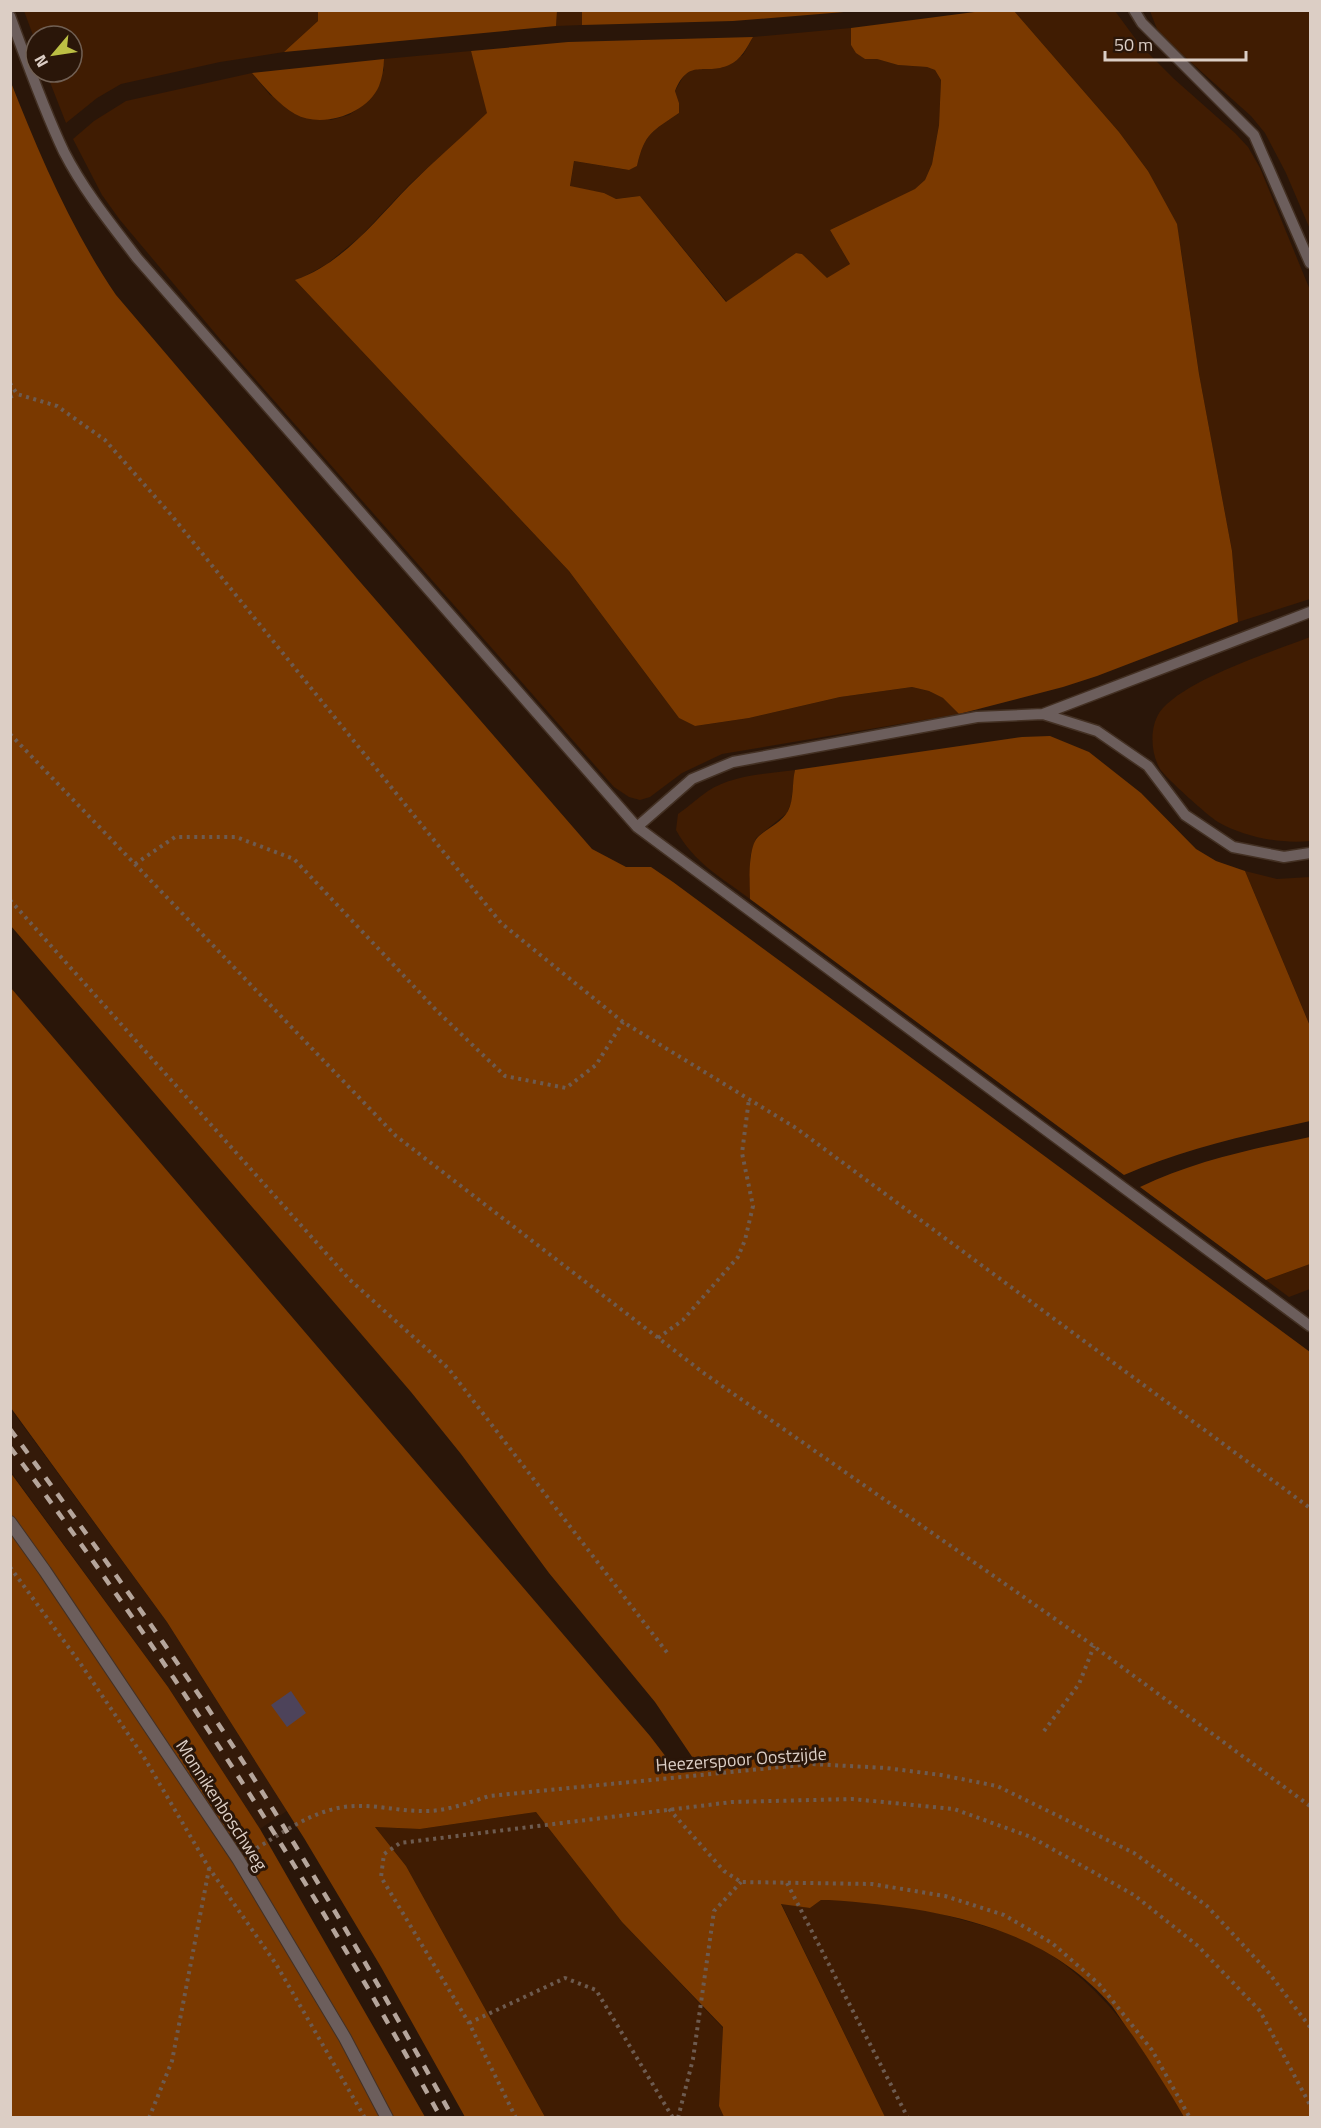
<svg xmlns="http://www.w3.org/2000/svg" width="1321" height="2128" font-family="'Titillium Web',sans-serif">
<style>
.built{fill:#341a09}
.green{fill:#401c02}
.forest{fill:#7a3900}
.building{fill:#4d435a}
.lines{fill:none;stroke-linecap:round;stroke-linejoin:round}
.service-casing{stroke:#433023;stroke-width:13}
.minor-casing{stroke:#433023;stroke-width:14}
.path{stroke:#6d5b50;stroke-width:4;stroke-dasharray:3 4.5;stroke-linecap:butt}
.service{stroke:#6c5e5c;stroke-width:10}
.minor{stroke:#6c5e5c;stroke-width:12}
.rail{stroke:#b5a59b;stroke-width:4.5;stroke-dasharray:10 10;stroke-linecap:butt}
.labels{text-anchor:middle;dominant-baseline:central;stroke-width:6;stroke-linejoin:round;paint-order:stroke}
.street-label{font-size:18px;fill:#dccec5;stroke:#2a1609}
</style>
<rect width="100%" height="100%" fill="#2a1609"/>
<!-- built -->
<path class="built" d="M10,1408l157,214 120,189 -27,18 -92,-142 -157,-215z"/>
<!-- green -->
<path class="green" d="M318,10v11l-34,31 -64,10 -99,22 -24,14 -31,25 -20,-51h26v-36h-36v7l-12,-32z
M1309,10l1,3v216l-24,-56 -21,-40 -14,-17 -85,-76 -9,-11 -7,-18z
M557,11h25v14l-26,1z
M1014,11h101l25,34 33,33 62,55 13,14 12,21 50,122v309l-72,23 -6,-71 -33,-177 -18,-124 -33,-79 -29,-39z
M851,28v17l14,14h12l21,6 29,2 8,3 6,10 -2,45 -7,39 -7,16 -9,9 -86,41 20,34 -23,15 -25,-25 -6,-1 -69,49 -87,-106 -25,3 -11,-6 -34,-6 4,-26 54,9 9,-4c8,-34 15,-34 42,-53v-10l-4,-12 11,-19 8,-3h18l31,-14 10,-18z
M471,51l17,62 -79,72 -48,51 -34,28 -31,17 273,290 110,147 16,8 54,-8 91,-21 72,-10 17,4 14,7 16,16 -237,40 -40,19 -32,24 -10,3 -11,-3 -15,-10 -394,-448 -100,-119 -18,-25 -29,-56 21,-18 32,-20 126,-28 18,22 61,25 18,-5 15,-11 20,-34v-11z
M1310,637v204c-30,3 -66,-4 -92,-19 -10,-6 -52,-44 -58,-53 -10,-17 -11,-46 3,-61 29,-31 106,-55 147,-71z
M795,770l-4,33 -4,10 -31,25 -6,19v42c-29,-22 -56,-36 -74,-69l2,-16c10,-7 20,-16 30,-23 25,-16 58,-17 87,-21z
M1245,871l32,8 33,-2v149z
M1310,1264v25l-21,8 -23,-17z
M536,1812l86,110 101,106 -4,77 5,12h-179l-139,-251 -31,-39 45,2z
M821,1900c39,-3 94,6 131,17 29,8 59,15 86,30 66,38 110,104 146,170h-299l-104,-214 29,5z"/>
<!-- forest -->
<path class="forest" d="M990,10l24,1 105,121 29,39 29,53 22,150 33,177 6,71 -141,54 -34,11 -104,27 -16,-16 -14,-7 -17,-4 -72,10 -91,21 -54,8 -16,-8 -110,-147 -274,-291c47,-16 80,-59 114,-94 25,-25 52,-48 78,-73l-16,-62 97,-9 185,-5c-6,10 -12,23 -24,28 -25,11 -40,-8 -54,26l4,12v10c-27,19 -34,19 -42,53l-8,4 -55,-9 -4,25 34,7 12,6 24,-3 86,106 70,-49 6,1 25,24 23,-14 -20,-34 85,-41 10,-9 7,-16 7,-39 2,-45 -6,-10 -8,-3 -29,-2 -21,-6h-12l-9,-6 -5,-8v-17z
M318,11v-1l239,1 -1,15 -272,26 34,-31z
M582,11v-1l274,1 -123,10 -151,4z
M384,59c0,9 -2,19 -5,27 -12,28 -57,43 -84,28 -17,-10 -30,-26 -43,-41z
M10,80c29,74 61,149 106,215l239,281 237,273 34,18h25l22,15 637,470v765h-126c-16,-28 -33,-54 -51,-81 -7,-9 -14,-20 -21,-30 -70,-82 -181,-99 -283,-106h-8l-11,8 -29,-4 104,213h-161l-5,-11 4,-79 -101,-105 -86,-110 -116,17 -45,-2 31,39 139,251h-80l-84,-150 -77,-129 -137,-216 -156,-214v-420l639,748 26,34 23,-3 -44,-65 -106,-129 -88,-119 -50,-62 -400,-466z
M1050,736l39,16 52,41 55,56 20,12 29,10 65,155v95c-63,14 -126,28 -186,54l-374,-276c0,-15 -3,-53 9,-63 9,-8 23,-14 29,-25 6,-11 4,-29 7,-41l227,-33z
M1310,1137v127l-44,16 -126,-93c54,-26 112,-38 170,-50z
M10,1472l158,215 92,142 165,288h-414z"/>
<!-- building -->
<path class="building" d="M291,1691l15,22 -19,14 -16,-22z"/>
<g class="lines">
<!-- service casing -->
<g class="service-casing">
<path id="service" d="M1134,10l8,13 112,112 56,128
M10,16c17,46 33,92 54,136 20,39 47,72 73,106l500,569 673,499
M1043,714l267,-102
M637,827l55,-48 41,-17 244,-45 66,-3 54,17 51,35 37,49 48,32 51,10 26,-4"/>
</g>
<!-- minor casing -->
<g class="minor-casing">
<path id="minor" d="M10,1522l35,49 193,288 107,179 42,80"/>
</g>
<!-- path -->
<path class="path" d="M10,383l7,11 40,12 48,34 67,76 329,407 122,99 173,106 514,380
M10,397l7,-3
M10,734l386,402 309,238 383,268 222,164
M135,864l40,-27h61l58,22 143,152 68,65 61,12 30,-23 27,-43
M10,900l340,380 98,88 221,287
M658,1338l25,-18 55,-63 7,-17 8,-34 -11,-53 7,-54
M10,1567l70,96 65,96 64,109 67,96 89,154
M1044,1731l35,-47 15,-38
M669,1809l55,62 17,11 131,2 73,12 59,19 48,28 47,41 53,66 38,68
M250,1852c30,-17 59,-40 94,-45 26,-4 52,4 78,4 22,1 46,-8 67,-15l323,-32 74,4 55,7 56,11 137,67 73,53 62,67 41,54
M787,1883l121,235
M469,2023l96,-45 31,12 77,128
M149,2118l23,-57 37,-192
M516,2118l-47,-95 -88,-146 3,-23 16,-11 332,-41 120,-3 102,10 77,28 103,58 64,51 62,65 50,94
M678,2118l15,-59 21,-148 27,-29"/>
<!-- service -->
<use href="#service" class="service"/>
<!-- minor -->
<use href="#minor" class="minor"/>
<!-- rail -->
<path class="rail" d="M10,1429c85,116 169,232 246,353 69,110 134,222 197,336
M10,1447c159,213 303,437 431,671"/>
</g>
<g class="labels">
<!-- street labels -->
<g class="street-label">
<text transform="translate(741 1759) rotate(-4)">Heezerspoor Oostzijde</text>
<text transform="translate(222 1805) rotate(57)">Monnikenboschweg</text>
</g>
</g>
<!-- border -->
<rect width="1321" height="2128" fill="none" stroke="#dccec5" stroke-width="24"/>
<!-- north arrow -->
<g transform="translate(54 54) rotate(241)"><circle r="28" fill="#2a1609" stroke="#716054" stroke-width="1.5"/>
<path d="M0-4.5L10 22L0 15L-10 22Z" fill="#bcbf44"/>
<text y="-9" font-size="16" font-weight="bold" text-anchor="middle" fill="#dccec5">N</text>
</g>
<!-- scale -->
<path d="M1105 51v9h141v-9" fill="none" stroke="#dccec5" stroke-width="3"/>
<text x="1114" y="51" font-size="18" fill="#dccec5" stroke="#2a1609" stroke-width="4.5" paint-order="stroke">50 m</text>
</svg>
